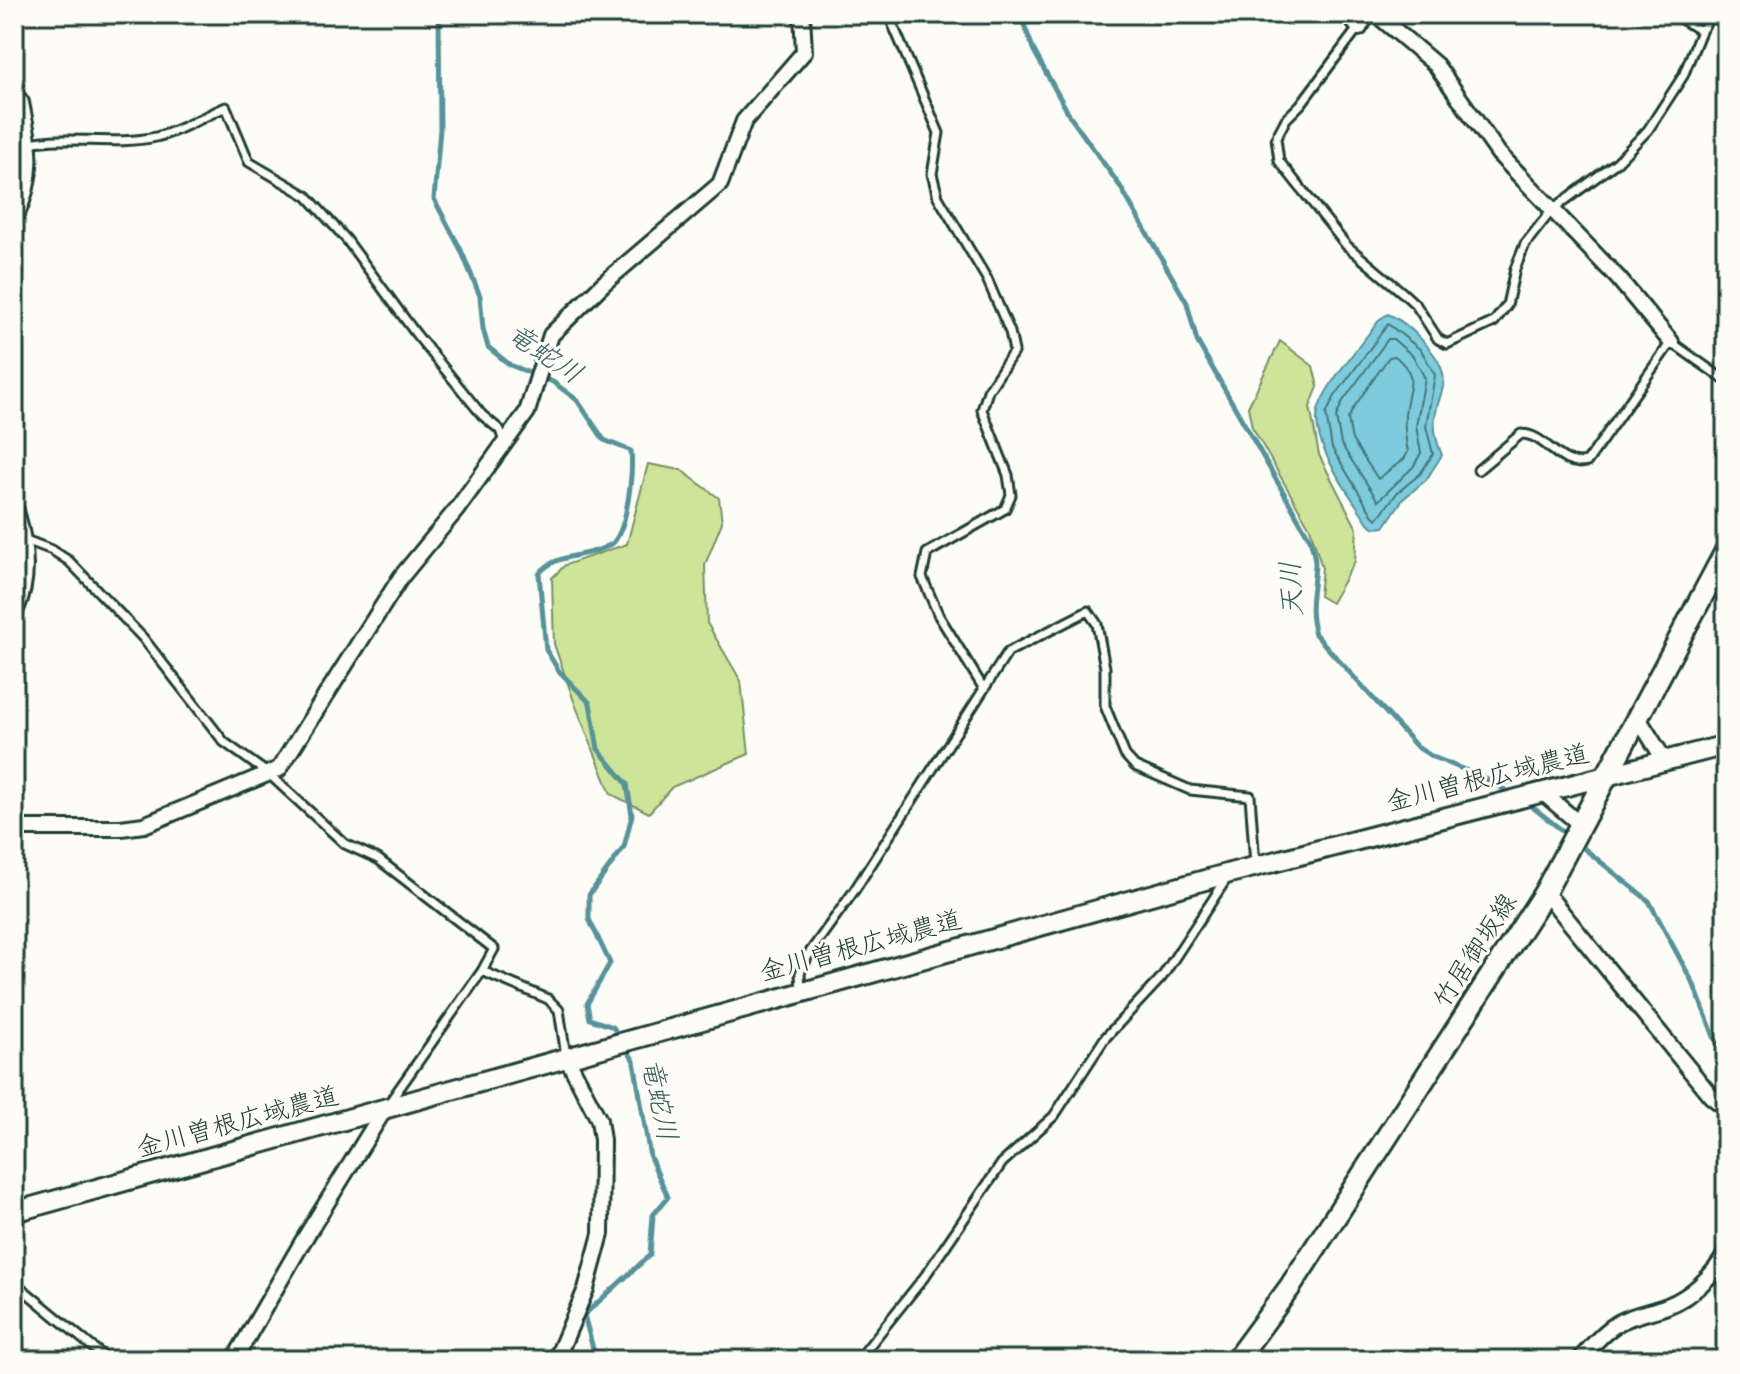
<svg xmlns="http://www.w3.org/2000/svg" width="1740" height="1374" font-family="Mynerve,'Klee One',sans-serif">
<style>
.green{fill:#cde499;stroke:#769066;stroke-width:2}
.water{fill:#7dcbdc;stroke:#579299;stroke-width:2}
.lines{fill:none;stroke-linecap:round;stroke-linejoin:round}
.shore{stroke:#457677;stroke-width:2}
.stream{stroke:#579299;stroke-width:5}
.service-casing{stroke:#1f3d34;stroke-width:13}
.minor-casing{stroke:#1f3d34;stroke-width:20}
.tertiary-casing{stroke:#1f3d34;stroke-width:24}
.secondary-casing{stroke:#1f3d34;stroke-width:26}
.service{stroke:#fdfcf7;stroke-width:7}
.minor{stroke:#fdfcf7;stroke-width:14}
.tertiary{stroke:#fdfcf7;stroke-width:18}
.secondary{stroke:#fdfcf7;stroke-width:20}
.labels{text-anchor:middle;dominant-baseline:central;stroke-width:6;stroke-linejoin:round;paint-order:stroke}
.street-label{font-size:26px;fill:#1f3d34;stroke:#fdfcf7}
.water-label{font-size:28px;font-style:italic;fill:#36605e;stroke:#fdfcf7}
</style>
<rect width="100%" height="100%" fill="#fdfcf7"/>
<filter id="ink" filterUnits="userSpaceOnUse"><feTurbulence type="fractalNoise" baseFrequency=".0125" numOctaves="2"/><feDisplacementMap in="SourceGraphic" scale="16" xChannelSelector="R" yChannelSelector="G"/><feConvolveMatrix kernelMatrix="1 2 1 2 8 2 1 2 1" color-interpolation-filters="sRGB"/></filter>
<g filter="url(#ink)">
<!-- green -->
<path class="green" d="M1280,341l33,25 5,21 -8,20 9,48 38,74 -2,32 -24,42 -12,-7 3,-28 -12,-40 -58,-101 -4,-20z
M648,464l33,6 38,28 3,24 -17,43 2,58 34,58 8,73 -77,33 -23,26 -38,-19 -36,-90 -21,-60 -2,-66 13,-13 62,-21z"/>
<!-- water -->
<path class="water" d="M1388,314c19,8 51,39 55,60 3,13 -5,25 -7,38 -4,15 0,29 6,43l-16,25 -23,19 -19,28 -9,1 -7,-5c-17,-27 -58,-79 -50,-112 6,-25 46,-70 62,-92z"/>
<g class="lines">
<!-- shore -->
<path class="shore" d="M1388,324l33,26 14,25 -9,51 7,28 -13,20 -23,19 -20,26 -4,-3 -41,-68 -6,-34 9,-18z
M1388,339h5l20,17 12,22 -9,48 5,27 -8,14 -35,34 -37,-57 -5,-27 7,-16z
M1395,356c23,20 15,26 11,51 -3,16 -1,30 2,45l-4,7 -26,20 -26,-39 -4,-21 6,-12 35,-50z"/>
<!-- stream -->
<path class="stream" d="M439,14l1,115 -6,70 27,51 19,46 3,33 5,18 22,18 43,17 24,18 27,40 27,11c2,20 -3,76 -18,92 -3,3 -13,6 -17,8 -21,6 -43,5 -57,23l7,76 13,21 31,32 8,46 29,35 5,31 -8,32 -35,48v24l21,44 -23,41 3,15 23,8 21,34 16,96 18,40 -15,18 -3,40 -66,60 12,45
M1020,14l14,37 37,67 49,68 67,117 10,38 113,198c2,8 5,17 5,25 -1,25 -8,45 0,70l102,113 16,10 49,20 32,18
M1526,802l42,33
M1576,842l73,59 45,84 21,54 11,16"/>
<!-- service casing -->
<g class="service-casing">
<path id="service" d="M1673,14l28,17
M1358,28l-57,76 -15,15 -10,19 3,23 67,84 57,48 13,12 22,34 9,5 47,-22 13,-17 8,-36 10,-25 27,-34 65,-48 31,-32 35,-54 18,-45 11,-17
M29,143c42,-8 85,3 127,-6 23,-5 48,-21 70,-30l23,55 58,34 39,43 70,95 66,81 18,15 4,12
M1478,470l43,-36c26,0 38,35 66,28l84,-120 55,39
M23,539l29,11 17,11 74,77 81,104 46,33 75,69 33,15 116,90 -12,22 -93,132
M984,689l24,-37 80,-41 9,13 8,44v38l20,49 10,11 55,24 60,6 5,68
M482,971l66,28 11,11 7,46
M801,991l-1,-18 10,-21 44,-61 130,-202 -45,-73 -17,-39 5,-24 78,-44 6,-14 -3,-20 -26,-65 6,-19 26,-40 -4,-19 -23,-53 -49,-82 -6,-23 7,-41 -46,-108 -3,-11
M14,1282l94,78
M858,1360l67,-84 77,-113 52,-47 51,-78 57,-61 65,-99"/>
</g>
<!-- minor casing -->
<g class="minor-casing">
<path id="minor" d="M1348,14l11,14 9,-14
M1376,14l60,51 63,89 119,124 53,64
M1638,718l27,43
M1541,791l41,35
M14,828h107l23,-3 135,-56 122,-192 56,-68 70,-97 24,-77 53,-52 116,-99 24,-63 60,-69 -2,-38
M1545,892l166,204 15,12
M234,1360l69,-119 81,-131
M556,1360l30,-71 15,-55 1,-94 -3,-20 -32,-62
M1580,1360c11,-14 24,-29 40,-38 15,-8 32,-10 47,-16 24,-9 47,-31 59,-53"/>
</g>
<!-- tertiary casing -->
<g class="tertiary-casing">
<path id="tertiary" d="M14,97l5,6c9,44 15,69 -5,113
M14,511c9,30 14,68 0,98
M14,1212l1216,-339 496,-128"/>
</g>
<!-- secondary casing -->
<g class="secondary-casing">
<path id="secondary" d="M1236,1360l54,-73 255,-395 181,-341"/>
</g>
<!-- service -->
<use href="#service" class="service"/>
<!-- minor -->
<use href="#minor" class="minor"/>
<!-- tertiary -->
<use href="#tertiary" class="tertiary"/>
<!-- secondary -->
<use href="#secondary" class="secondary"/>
</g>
</g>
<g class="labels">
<!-- street labels -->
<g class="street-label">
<text transform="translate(1488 779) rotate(-14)">金川曽根広域農道</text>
<text transform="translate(861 947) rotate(-15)">金川曽根広域農道</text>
<text transform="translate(1476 951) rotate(-57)">竹居御坂線</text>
<text transform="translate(238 1123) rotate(-15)">金川曽根広域農道</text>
</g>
<!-- water labels -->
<g class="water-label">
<text transform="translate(544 355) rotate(34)">竜蛇川</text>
<text transform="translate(1293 589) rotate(-93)">天川</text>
<text transform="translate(658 1100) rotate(78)">竜蛇川</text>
</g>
</g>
<!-- margin -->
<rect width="1740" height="1374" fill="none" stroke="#fdfcf7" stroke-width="48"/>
<rect x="24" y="24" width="1692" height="1326" fill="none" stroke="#1f3d34" stroke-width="3" filter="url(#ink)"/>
</svg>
